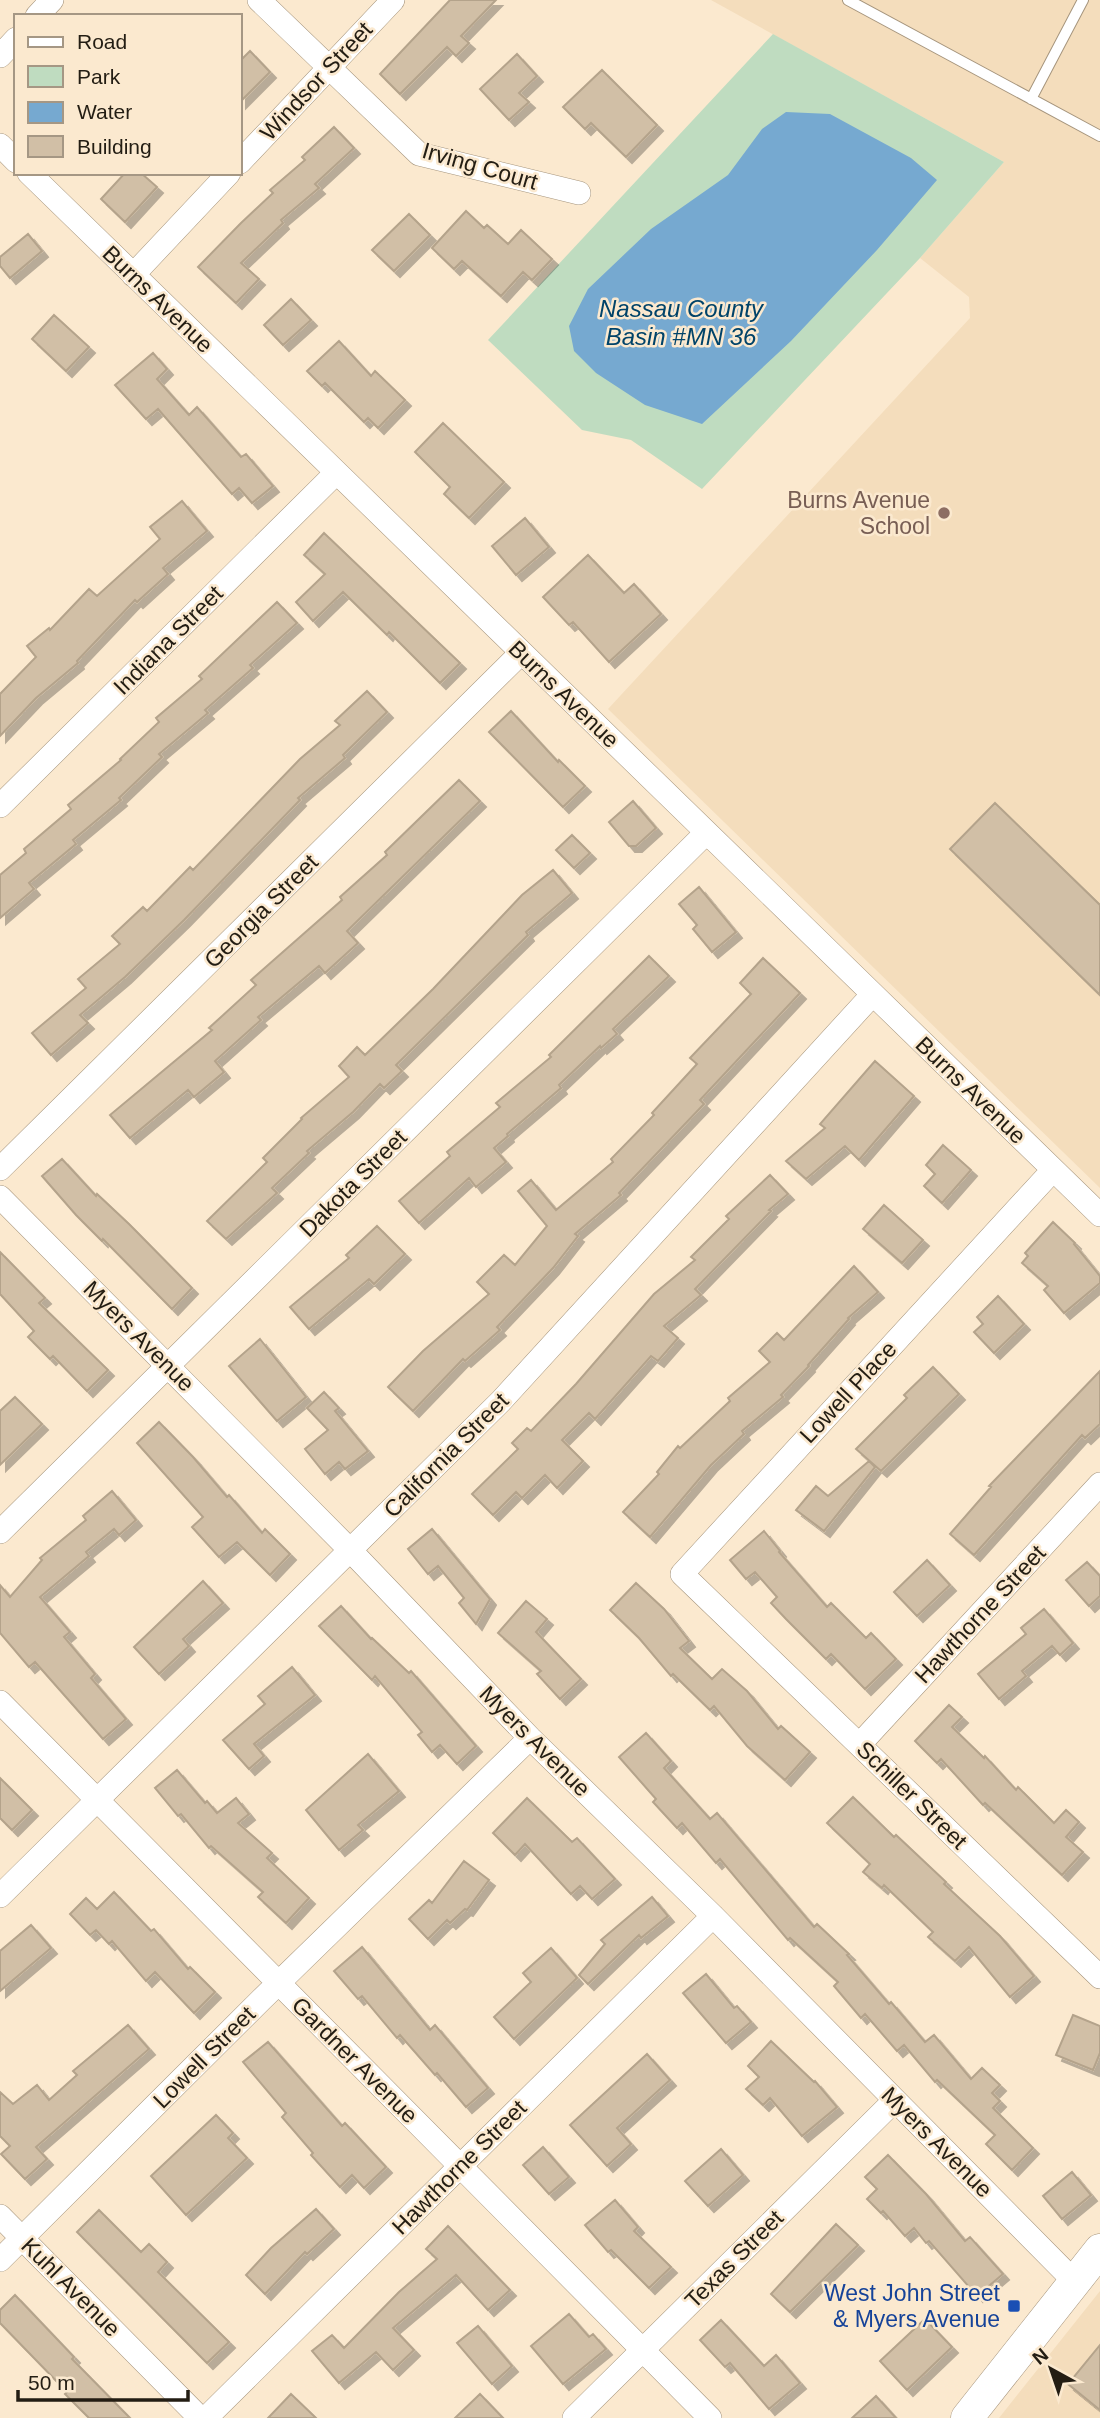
<svg xmlns="http://www.w3.org/2000/svg" width="1100" height="2418" font-family="Arial,sans-serif">
<style>
.built{fill:#f4ddbc}
.green{fill:#bfdcc0}
.water{fill:#76a9d0}
.building{fill:#d1bfa6;stroke:#b4a38b;stroke-width:2;filter:url(#shadow)}
.lines{fill:none;stroke-linecap:round;stroke-linejoin:round}
.service-casing{stroke:#a6957d;stroke-width:12}
.minor-casing{stroke:#a6957d;stroke-width:24}
.secondary-casing{stroke:#a6957d;stroke-width:33}
.service{stroke:#fff;stroke-width:10}
.minor{stroke:#fff;stroke-width:23}
.secondary{stroke:#fff;stroke-width:32}
.education-dot{fill:#8d6e63;stroke:#fbe9cf;stroke-width:2.5}
.transit-dot{fill:#1a4fb4;stroke:#fbe9cf;stroke-width:2.5}
.labels{text-anchor:middle;dominant-baseline:central;stroke-width:5;stroke-linejoin:round;paint-order:stroke}
.street-label{font-size:23px;fill:#231d13;stroke:#fbe9cf}
.education-label{font-size:23px;fill:#785e54;stroke:#fbe9cf;text-anchor:end}
.transit-label{font-size:23px;fill:#164399;stroke:#fbe9cf;text-anchor:end}
.water-label{font-size:24px;font-style:italic;fill:#004369;stroke:#fbe9cf}
</style>
<defs>
<filter id="shadow"><feDropShadow dx="6" dy="6" stdDeviation="0" flood-color="#0004"/></filter>
</defs>
<rect width="100%" height="100%" fill="#fbe9cf"/>
<!-- built -->
<path class="built" d="M711,0h389v1188l-492,-479 362,-391 -1,-21 -49,-39 84,-96z
M1100,2291v127h-101z"/>
<!-- green -->
<path class="green" d="M773,34l231,128 -84,96 -218,231 -71,-49 -49,-10 -94,-90z"/>
<!-- water -->
<path class="water" d="M786,112l44,2 81,44 26,22 -60,70 -86,91 -89,83 -57,-19 -49,-32 -22,-22 -5,-25 19,-37 63,-60 77,-54 34,-46z"/>
<!-- building -->
<path class="building" d="M450,0h46l-35,36 8,7 -13,13 -9,-9 -47,47 -20,-20z
M250,51l20,21 -30,30v-41z
M517,54l20,22 -18,17 10,9 -20,18 -29,-31z
M602,70l55,55 -31,32 -35,-34 -6,6 -22,-22z
M334,127l20,21 -39,36 4,4 -38,32 2,3 -42,40 18,16 -23,24 -38,-36 43,-44 32,-30 -3,-3 35,-30 -3,-3z
M125,173h16l16,14 -32,35 -24,-23z
M466,211l18,17 3,-3 21,19 13,-14 31,29 -20,21 -9,-8 -22,24 -39,-35 -8,8 -22,-21z
M409,214l21,21 -36,36 -22,-21z
M28,234l14,17 -32,27 -10,-12v-9z
M291,299l20,21 -28,25 -19,-20z
M54,315l35,32 -23,24 -34,-32z
M339,341l32,35 4,-5 30,29 -27,28 -10,-10 -4,4 -39,-39 -3,3 -15,-15z
M153,353l14,16 -10,10 32,36 8,-8 44,50 5,-3 27,32 -21,17 -13,-15 -7,6 -74,-85 -12,10 -31,-34z
M443,423l61,59 -35,36 -25,-24 6,-7 -35,-35z
M182,501l25,30 -44,37 5,6 -31,28 -2,-2 -58,61 1,2 -42,35 -36,38v-42l36,-37 -9,-11 22,-18 1,2 39,-41 8,7 63,-57 -10,-12z
M525,518l24,29 -33,28 -24,-29z
M324,533l136,130 -20,20 -51,-51 -2,3 -44,-43 -30,29 -17,-19 29,-28 -21,-19z
M588,555l36,38 10,-9 27,30 -52,48 -36,-40 -4,3 -26,-28z
M277,602l20,21 -47,42 3,3 -48,42 3,3 -49,41 3,3 -43,41 2,2 -48,40 3,4 -47,39 5,6 -34,29v-43l26,-22 -2,-4 47,-40 -3,-4 53,-45 -1,-1 39,-37 -3,-4 46,-39 -3,-3z
M367,691l20,21 -44,43 2,3 -47,40 2,2 -116,120 -59,57 -45,38 8,8 -37,32 -19,-22 54,-45 -8,-9 42,-35 -8,-8 31,-29 4,4 43,-44 3,3 107,-111 40,-34 -5,-4z
M511,711l47,51 1,-2 26,26 -22,21 -74,-75z
M459,780l21,21 -133,130 11,12 -33,30 -6,-7 -61,51 3,3 -46,41 9,11 -30,25 -6,-7 -58,48 -20,-23 102,-85 -3,-2 47,-43 -5,-5 91,-80 -2,-3 47,-42 -2,-3z
M633,801l23,27 -20,18h-7l-20,-24z
M995,803l105,102v90l-150,-146z
M572,835l18,18 -16,15 -18,-18z
M553,870l19,23 -46,39 2,3 -132,130 6,6 -18,17 -4,-4 -27,28 -46,39 2,2 -37,35 5,5 -51,46 -19,-18 60,-59 -4,-4 39,-39 -1,-1 48,-41 -10,-11 18,-19 8,8 68,-66 89,-94z
M699,887l37,45 -24,20 -19,-23 4,-4 -18,-21z
M649,956l20,20 -56,53 4,5 -16,14 -1,-2 -41,39 2,3 -54,46 1,2 -14,12 12,14 -30,25 -7,-9 -50,45 -20,-22 51,-45 -3,-4 53,-45 -4,-4 55,-46 -2,-2z
M763,958l37,35 -100,107 4,4 -85,89 2,2 -46,39 3,2 -25,32 -56,59 3,3 -35,31 -2,-2 -50,52 -25,-24 35,-36 66,-57 -12,-12 27,-27 11,10 32,-39 -29,-35 13,-11 25,30 57,-48 -2,-3 43,-44 -2,-2 45,-49 -7,-6 61,-64 -11,-11z
M875,1061l39,35 -55,64 -14,-14 -39,33 -20,-18 39,-33 -5,-4z
M943,1145l28,25 -29,33 -18,-17 11,-12 -9,-9z
M62,1159l34,37 1,-2 32,30 63,64 -20,21 -69,-70 -1,2 -26,-26 -34,-39z
M770,1175l18,19 -19,16 2,1 -76,78 6,6 -37,31 14,12 -20,23 -7,-5 -56,63 -6,-6 -27,27 21,21 -26,27 -12,-13 -23,23 -6,-6 -23,23 -21,-21 46,-45 -6,-6 15,-15 4,3 45,-47 78,-90 41,-34 -4,-3 38,-38 -3,-3z
M884,1205l39,35 -21,23 -39,-34z
M1053,1222l22,21 -1,1 26,32v7l-36,30 -20,-23 4,-4 -26,-23 6,-7 -3,-3z
M377,1226l28,28 -31,30 -5,-5 -60,50 -19,-22 59,-49 -3,-3z
M0,1252l45,46 -6,5 69,67 -21,21 -34,-35 -3,3 -22,-22 6,-6 -34,-37z
M854,1266l24,26 -30,26 1,1 -41,46 1,1 -28,29 2,2 -41,34 2,3 -33,31 -61,72 -27,-25 36,-38 -2,-2 21,-26 2,2 50,-47 -2,-3 42,-36 -11,-11 18,-18 7,7z
M998,1296l26,28 -30,29 -20,-21 9,-8 -6,-7z
M260,1339l46,58 -29,24 -48,-55z
M933,1367l26,27 -78,77 -25,-22 51,-51 -3,-3z
M1100,1371v53l-15,14 -3,-3 -108,120 -24,-21 41,-47 -2,-1z
M324,1392l15,16 -4,3 33,40 -23,18 -6,-7 -14,12 -20,-25 23,-19 -21,-22z
M15,1397l27,27 -42,41v-54z
M159,1422l34,35 34,40 2,-2 33,38 3,-4 25,25 -20,21 -33,-33 -18,15 -27,-30 11,-10 -66,-74z
M869,1461l6,6 -51,64 -28,-21 20,-24 12,10z
M112,1491l24,29 -17,15 -5,-6 -28,23 3,4 -49,41 30,35 -6,5 31,37 -4,4 35,41 -23,20 -68,-77 -6,5 -29,-34v-48l10,12 32,-37 -2,-2 46,-38 -3,-4z
M432,1529l58,70 -14,25 -17,-21 5,-5 -26,-32 -10,8 -20,-25z
M764,1531l16,20 -1,1 48,55 4,-4 35,35 5,-5 25,26 -31,30 -34,-35 -5,5 -40,-40 -15,-16 6,-6 -22,-25 -9,7 -16,-19z
M927,1560l23,25 -33,31 -23,-24z
M1087,1562l13,14v20l-11,10 -23,-26z
M203,1581l20,22 -40,36 6,7 -30,28 -25,-27z
M636,1583l28,26 25,32 -9,7 32,31 10,-10 25,22 31,38 3,-3 29,26 -25,28 -38,-34 -33,-40 -4,4 -37,-36 -2,2 -32,-38 -29,-28z
M526,1601l21,18 -11,13 45,47 -21,20 -23,-25 4,-3 -43,-38z
M341,1606l30,33 1,-1 37,35 2,-2 65,75 -19,18 -17,-19 -8,7 -14,-17 4,-3 -47,-56 -3,4 -53,-54z
M1044,1609l29,34 -13,12 -8,-9 -30,25 4,5 -27,23 -21,-25 48,-40 -5,-6z
M292,1667l23,28 -61,49 10,12 -15,13 -26,-29 42,-36 -7,-8z
M949,1705l13,12 -10,10 32,31 1,-2 31,34 2,-3 36,36 12,-13 13,12 -13,15 17,15 -21,23 -77,-72 -2,2 -42,-46 -4,4 -22,-22z
M646,1733l25,28 -7,7 46,51 7,-6 97,114 3,-3 32,30 -2,1 42,49 2,-2 34,40 9,-7 37,44 11,-11 18,17 -8,8 8,8 -7,7 40,40 -21,22 -26,-26 9,-9 -58,-55 -2,2 -31,-37 -7,6 -32,-37 -4,4 -27,-32 4,-4 -48,-44 -2,2 -68,-81 -4,4 -34,-40 -5,5 -24,-26 3,-3 -37,-42z
M368,1754l31,37 -41,34 5,5 -24,20 -33,-40z
M177,1770l28,33 2,-2 10,12 19,-15 13,16 -11,9 34,30 -5,5 42,40 -23,25 -28,-26 5,-5 -52,-46 -2,2 -28,-34 -3,2 -23,-28z
M0,1778l32,32 -20,20 -12,-12z
M853,1797l41,40 2,-2 50,47 -2,2 56,52 34,40 -24,21 -41,-50 -14,14 -27,-24 5,-5 -49,-47 -2,3 -19,-16 7,-8 -43,-41z
M527,1798l45,44 5,-4 38,41 -23,20 -12,-13 -9,8 -46,-50 -10,11 -22,-22z
M464,1861l25,19 -22,30 -2,-1 -15,14 -3,-3 -19,19 -19,-20 20,-19 3,3z
M114,1892l37,39 3,-2 34,40 2,-2 25,25 -21,21 -39,-41 -9,9 -34,-40 -3,3 -13,-14 -6,5 -20,-21 16,-16 11,11z
M652,1897l16,19 -27,22 -2,-3 -51,49 -9,-9 26,-31 -4,-4z
M31,1925l20,23 -51,43v-40z
M362,1947l68,83 5,-5 53,63 -22,19 -29,-34 -2,2 -35,-40 -3,3 -35,-42 -4,3 -24,-28z
M551,1948l26,30 -63,61 -20,-22 37,-35 -8,-9z
M706,1974l28,34 3,-2 14,16 -25,21 -43,-50z
M1073,2015l27,11v27l-7,17 -37,-15z
M128,2025l21,24 -113,98 11,12 -22,20 -24,-25 9,-8 -10,-10v-44l13,12 24,-19 12,15 28,-25 -4,-4z
M771,2041l43,41 1,-1 22,26 -35,29 -32,-38 -7,7 -17,-16 13,-12 -11,-11z
M268,2042l74,84 3,-3 41,44 -22,21 -12,-13 -12,12 -29,-32 2,-2 -31,-36 4,-4 -43,-51z
M647,2054l23,26 -53,48 14,16 -24,22 -37,-41z
M216,2115l17,18 -5,5 19,20 -61,57 -35,-39z
M543,2147l26,30 -20,17 -26,-29z
M721,2149l22,26 -35,31 -23,-25z
M888,2155l38,39 39,47 5,-4 33,37 -26,22 -48,-55 -3,2 -12,-15 -9,8 -22,-25 -2,2 -14,-14 10,-10 -12,-12z
M1072,2172l19,23 -29,24 -19,-23z
M615,2200l23,27 -4,4 37,36 -22,21 -38,-38 -3,2 -23,-27z
M316,2209l18,20 -27,25 -2,-2 -40,42 -19,-19 25,-27z
M99,2210l42,42 8,-8 18,18 -9,10 71,70 -22,21 -130,-131z
M836,2224l22,21 -68,67 -19,-18z
M448,2226l62,64 -22,20 -32,-35 -63,53 21,22 -21,20 -17,-18 -37,31 -27,-32 20,-16 12,13 55,-56 38,-33 -11,-10z
M15,2295l59,62 -2,2 58,59h-41l-24,-24 2,-2 -67,-69v-13z
M569,2314l20,23 4,-3 13,15 -43,35 -32,-38z
M925,2319l27,28 -45,43 -27,-29z
M721,2320l43,46 12,-11 24,28 -31,26 -39,-46 -5,4 -25,-27z
M478,2326l34,40 -20,18 -35,-41z
M1100,2345v65l-32,-26z
M291,2394l25,24h-48z
M480,2394l23,24h-48z
M876,2396l20,22h-44z"/>
<g class="lines">
<!-- service casing -->
<g class="service-casing">
<path id="service" d="M848,0l252,136
M1031,99l52,-99"/>
</g>
<!-- minor casing -->
<g class="minor-casing">
<path id="minor" d="M259,0l160,154 160,39
M37,16l15,-16
M0,56l16,-17
M0,145l16,16
M240,162l153,-162
M29,173l1071,1042
M133,275l96,-102
M0,806l336,-333
M0,1169l521,-516
M1053,1170l-371,404 418,403
M0,1197l350,353 180,188 183,178 362,366
M0,1532l706,-699
M0,1702l710,716
M860,1744l240,-260
M0,1896l501,-495 372,-407
M0,2216l200,202
M0,2260l261,-260 269,-262
M206,2418l507,-502
M574,2418l321,-318"/>
</g>
<!-- secondary casing -->
<g class="secondary-casing">
<path id="secondary" d="M967,2418l133,-168"/>
</g>
<!-- service -->
<use href="#service" class="service"/>
<!-- minor -->
<use href="#minor" class="minor"/>
<!-- secondary -->
<use href="#secondary" class="secondary"/>
</g>
<!-- markers -->
<circle class="education-dot" cx="944" cy="513" r="7"/>
<rect class="transit-dot" x="1007" y="2299" width="14" height="14" rx="3.5"/>
<g class="labels">
<!-- street labels -->
<g class="street-label">
<text transform="translate(316 81) rotate(-47)">Windsor Street</text>
<text transform="translate(480 166) rotate(16)">Irving Court</text>
<text transform="translate(158 299) rotate(44)">Burns Avenue</text>
<text transform="translate(168 640) rotate(-45)">Indiana Street</text>
<text transform="translate(564 694) rotate(44)">Burns Avenue</text>
<text transform="translate(261 911) rotate(-45)">Georgia Street</text>
<text transform="translate(971 1090) rotate(44)">Burns Avenue</text>
<text transform="translate(353 1183) rotate(-45)">Dakota Street</text>
<text transform="translate(139 1336) rotate(45)">Myers Avenue</text>
<text transform="translate(848 1392) rotate(-47)">Lowell Place</text>
<text transform="translate(446 1455) rotate(-45)">California Street</text>
<text transform="translate(980 1614) rotate(-47)">Hawthorne Street</text>
<text transform="translate(535 1741) rotate(45)">Myers Avenue</text>
<text transform="translate(912 1795) rotate(44)">Schiller Street</text>
<text transform="translate(204 2057) rotate(-45)">Lowell Street</text>
<text transform="translate(355 2060) rotate(45)">Gardner Avenue</text>
<text transform="translate(937 2142) rotate(45)">Myers Avenue</text>
<text transform="translate(459 2167) rotate(-45)">Hawthorne Street</text>
<text transform="translate(734 2259) rotate(-45)">Texas Street</text>
<text transform="translate(71 2287) rotate(45)">Kuhl Avenue</text>
</g>
<!-- education labels -->
<g class="education-label">
<text x="930" y="500">Burns Avenue<tspan x="930" dy="26">School</tspan></text>
</g>
<!-- transit labels -->
<g class="transit-label">
<text x="1000" y="2293">West John Street<tspan x="1000" dy="26">&amp; Myers Avenue</tspan></text>
</g>
<!-- water labels -->
<g class="water-label">
<text x="681" y="308">Nassau County<tspan x="681" dy="28">Basin #MN 36</tspan></text>
</g>
</g>
<!-- legend -->
<rect x="14" y="14" width="228" height="161" fill="#fbe9cf" stroke="#a59784" stroke-width="2"/>
<rect x="28" y="37" width="35" height="10" fill="#ffffff" stroke="#a59784" stroke-width="2"/>
<text x="77" y="49" font-size="21" fill="#231d13">Road</text>
<rect x="28" y="66" width="35" height="21" fill="#bfdcc0" stroke="#a59784" stroke-width="2"/>
<text x="77" y="84" font-size="21" fill="#231d13">Park</text>
<rect x="28" y="102" width="35" height="21" fill="#76a9d0" stroke="#a59784" stroke-width="2"/>
<text x="77" y="119" font-size="21" fill="#231d13">Water</text>
<rect x="28" y="136" width="35" height="21" fill="#d1bfa6" stroke="#a59784" stroke-width="2"/>
<text x="77" y="154" font-size="21" fill="#231d13">Building</text>
<!-- north arrow -->
<g transform="translate(1051 2369) rotate(320)" stroke="#fbe9cf" stroke-width="5" paint-order="stroke">
<path d="M0-5L12 26L0 18L-12 26Z" fill="#231d13"/>
<text y="-10" font-size="19" font-weight="bold" text-anchor="middle" fill="#231d13">N</text>
</g>
<!-- scale -->
<path d="M18 2390v10h170v-10" fill="none" stroke="#231d13" stroke-width="3.5"/>
<text x="28" y="2390" font-size="21" fill="#231d13" stroke="#fbe9cf" stroke-width="5" paint-order="stroke">50 m</text>
</svg>
